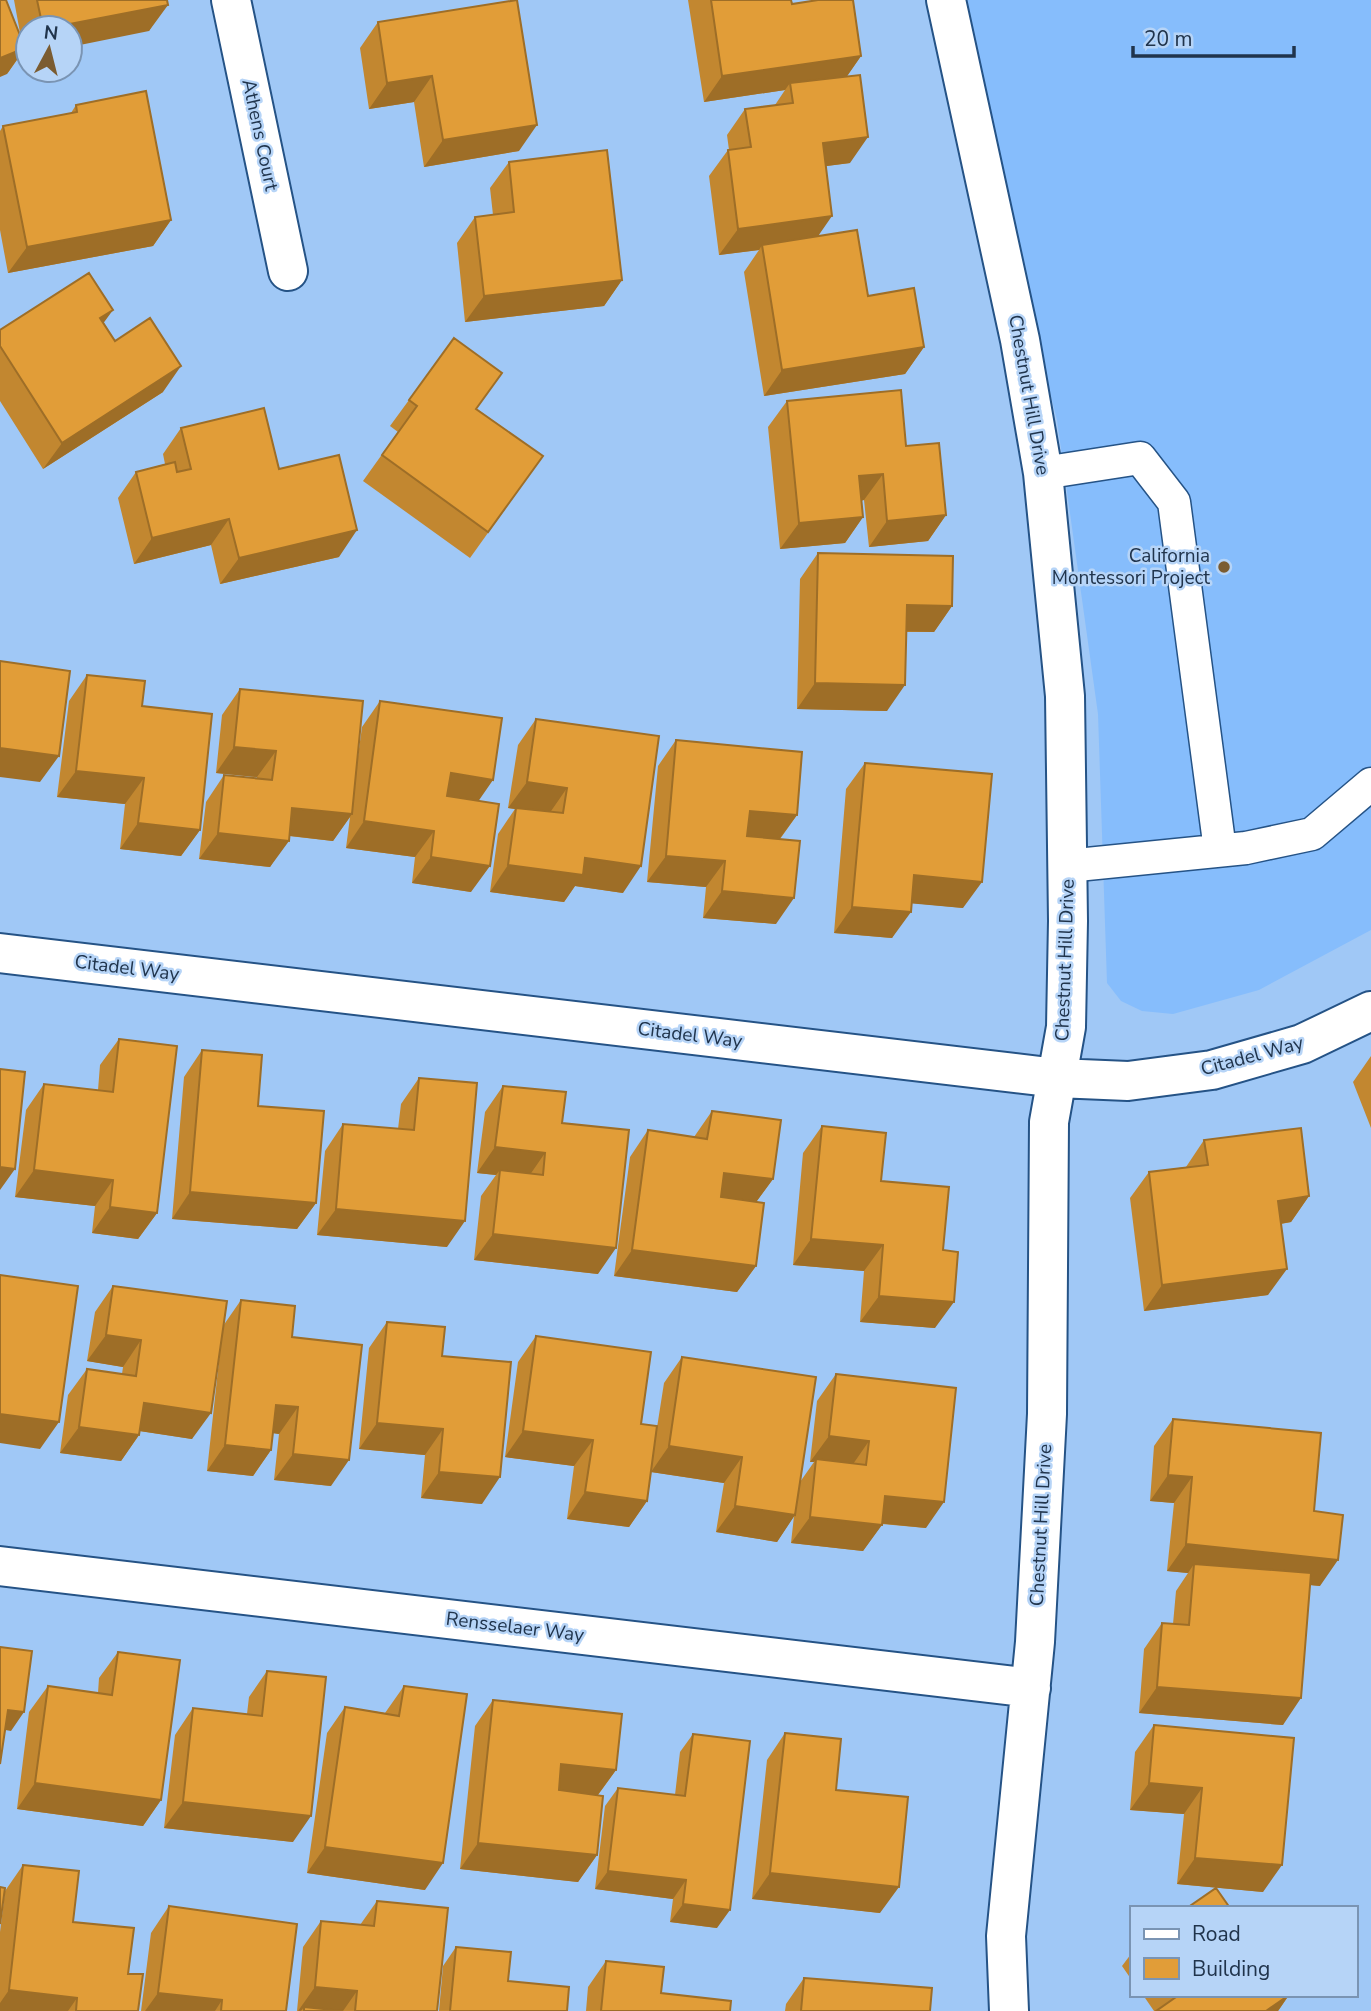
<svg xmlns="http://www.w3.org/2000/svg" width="1371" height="2011" font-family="'Nunito Sans',sans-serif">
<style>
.built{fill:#86bdfc}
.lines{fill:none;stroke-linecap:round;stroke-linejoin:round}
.service-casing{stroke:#255386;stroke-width:35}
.minor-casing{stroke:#255386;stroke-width:42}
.service{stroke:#fff;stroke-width:32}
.minor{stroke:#fff;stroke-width:38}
.wall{fill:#c28730}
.shaded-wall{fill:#9e6e27}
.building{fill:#e19d38;stroke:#9e6e27;stroke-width:2}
.poi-dot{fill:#7b5c31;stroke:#b6d4f7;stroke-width:2.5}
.labels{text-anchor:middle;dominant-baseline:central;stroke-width:5;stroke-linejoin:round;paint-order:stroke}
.street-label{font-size:19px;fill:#20344c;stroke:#b6d4f7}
.poi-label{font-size:19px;fill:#20344c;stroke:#b6d4f7;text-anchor:end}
</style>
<rect width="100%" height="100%" fill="#a0c8f6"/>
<!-- built -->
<path class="built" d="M951,0h420v930l-112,60 -86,24 -31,-3 -21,-10 -14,-18 -9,-269 -41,-294z"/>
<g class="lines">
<!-- service casing -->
<g class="service-casing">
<path id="service" d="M1043,473l97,-15 34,44 46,348
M1067,866l179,-18 66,-14 59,-50"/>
</g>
<!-- minor casing -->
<g class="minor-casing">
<path id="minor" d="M231,0l57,271
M946,0l74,340 23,133 22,223 3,225 -2,106 -17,95 -2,292 -12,228 -29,294 3,75
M0,953l1057,125 71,3 84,-11 90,-26 69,-33
M0,1566l1031,122"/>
</g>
<!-- service -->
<use href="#service" class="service"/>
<!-- minor -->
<use href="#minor" class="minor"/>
</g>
<!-- wall -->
<path class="wall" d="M14,0h153l-18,31 -79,-3h-42v27h-3l-1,-5 -17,24 14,-36z
M688,0h103l1,4 69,52 -14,20 3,87 -24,3 -8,70 50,60 56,51 -19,27 -141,22 -20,-124 15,-22 -40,5 -10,-79 19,-26h1l-2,-15 18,-26 30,-4 10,-15 -81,12z
M378,22l141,129 -95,16 -10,-65 -45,7 -9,-61z
M76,105l95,115 -18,26 -145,27 -8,-43v-99l3,-5 68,-13z
M509,162l113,118 -18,26 -139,16 -8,-79 18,-26 18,-2 -3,-27z
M104,323l11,18 48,51 -120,77 -43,-68v-71z
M409,400l68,9 66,47 -73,102 -107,-77 35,-49 -8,-6z
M787,401l119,45 40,69 -18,26 -59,6 -5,-47 -3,1 2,16 -18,26 -65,6 -12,-122z
M181,428l98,41 60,88 -119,27 -9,-39 -77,19 -16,-66 18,-26 29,-8 -2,-10z
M818,553l134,53 -18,26h-28l-19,79 -90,-2 3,-130z
M87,675l113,155 -19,26 -61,-7 5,-45 -68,-7 12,-96z
M240,689l116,82 6,-44 18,-26 98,100 -7,91 -59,-9 3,-26 -69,-9 4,-31 -17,24 -44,-5 -19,31 -71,-8 7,-57 18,-27 33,4v-2l-41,-4 6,-58z
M536,719l87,174 -48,-7 -11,16 -74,-10 8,-58 17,-25 -7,-1 10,-63z
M676,740l121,75 -17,24 -4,85 -73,-6 3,-31 -59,-5 11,-116z
M865,763l98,145 -51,-5 -20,35 -58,-5 12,-144z
M119,1039l38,174 -19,26 -46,-6 3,-27 -80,-9 11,-87 18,-26 54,6 2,-25z
M202,1050l56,56 58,97 -19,26 -125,-10 12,-142z
M1371,1056v72l-18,-46z
M419,1078l28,169 -130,-12 8,-84 18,-27 55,5 3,-25z
M503,1086l59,37 36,151 -124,-14 7,-64 15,-21 -19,-2 8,-61z
M712,1111l61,68 -17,23v64l-19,26 -123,-16 16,-119 18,-27 46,7z
M822,1126l59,55 62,69 -8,78 -75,-6 4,-51 -71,-6 10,-112z
M1204,1140l105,56 -18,26 -10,2 -13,71 -124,16 -14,-113 19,-26 37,-5z
M113,1286l110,40 18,-26 51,37 39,149 -57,-6 5,-46 -6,-1 -2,17 -18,26 -46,-5 14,-129 -29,97 -52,-8 -1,4 -18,26 -61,-8 8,-58 19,-26 35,5 1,-7 -36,-6 8,-49z
M387,1322l55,34 40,148 -61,-6 4,-43 -66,-6 10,-101z
M536,1336l105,88 15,10 8,-51 18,-26 118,125 14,-20h-4l7,-61 19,-27 90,154 -44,-4 -19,27 -72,-8 3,-27 -17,26 -61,-10 8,-49 -73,-11 -4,29 -18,26 -62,-8 7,-53 -69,-9 13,-95z
M1173,1419l141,92 6,75 -10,-1 -27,140 -144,-12 5,-64 18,-26 11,1 3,-33 12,-18 -21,-2 7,-68 -24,-2 4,-55z
M118,1652l43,148 -18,26 -126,-17 12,-97 19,-26 50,7 1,-15z
M267,1671l26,171 -129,-14 11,-93 18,-27 54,6 2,-17z
M404,1686l21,204 -118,-17 20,-140 18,-26 40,6z
M493,1700l123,70 -18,25 -1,60 -19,27 -118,-13 15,-143z
M1154,1725l140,13 -31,154 -86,-8 7,-70 -54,-4 5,-58z
M785,1733l51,57 44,123 -128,-14 15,-139z
M693,1734l24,194 -47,-6 3,-23 -78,-10 10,-83 13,-18 57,7 5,-43z
M23,1865l50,57 55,52 10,37h-138v-79l5,-41z
M377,1901l60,110h-140l6,-64 18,-26 39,4z
M169,1906l117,105h-145l10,-78z
M456,1947l52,34 59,30h-128l4,-45z
M1131,1954v25l-9,-13z
M606,1961l55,32 69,18h-144l2,-24z
M804,1978l126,33h-145l1,-7z
M1143,1995h146l-11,16h-124z"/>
<!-- shaded-wall -->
<path class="shaded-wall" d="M168,5l-19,26 -79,16v-19h-21z
M25,48l-18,26 -7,3v-19z
M861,56l-18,26 -53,1 -5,7 -81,12 18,-26z
M432,76l-18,26 -45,7 18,-26z
M537,125l-18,26 -95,16 19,-27z
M868,137l-18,26 -46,6 19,-26z
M832,216l-18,26 -52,3 -3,5 -40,5 19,-26z
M171,220l-18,26 -145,27 19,-26z
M622,280l-18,26 -139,16 19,-26z
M113,310l-19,26 6,-18z
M924,347l-19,27 -141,22 18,-26z
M181,366l-18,26 -120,77 19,-26z
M883,474l-19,26 -24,3 19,-27z
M946,515l-18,26 -59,6 18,-26z
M863,517l-18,26 -65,6 19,-26z
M229,519l-18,26 -77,19 18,-26z
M357,530l-18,27 -119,27 19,-26z
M907,605l45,1 -18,26 -46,-1z
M815,683l90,2 -18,26 -90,-2z
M234,747l42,4 -19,26 -41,-4z
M0,748l59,8 -19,26 -40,-5z
M76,771l68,7 -19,26 -68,-7z
M451,773l42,7 -18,26 -43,-6z
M527,782l40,6 -18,26 -41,-6z
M292,808l60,6 -19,27 -59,-7z
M750,811l47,4 -19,26 -47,-4z
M364,821l70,10 -19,26 -69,-9z
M138,823l62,7 -19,26 -61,-7z
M218,833l71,8 -19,26 -71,-8z
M666,856l59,5 -19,26 -59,-5z
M431,857l59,9 -19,26 -59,-9z
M585,858l56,8 -18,27 -48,-7 -11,16 -74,-10 18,-27z
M914,875l68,7 -19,26 -67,-6z
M722,891l72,7 -18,26 -73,-6z
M852,907l59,5 -19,26 -58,-5z
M495,1147l50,6 -18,26 -27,-9 -4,5 -19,-2z
M0,1167l15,2 -15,21z
M34,1170l79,10 -18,26 -80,-9z
M724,1173l49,6 -19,26 -49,-6z
M190,1192l126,11 -19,26 -125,-10z
M1309,1196l-18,26 -31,5 18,-26z
M110,1207l47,6 -19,26 -46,-6z
M336,1209l129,12 -18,26 -130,-12z
M493,1234l123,14 -18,26 -124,-14z
M811,1239l72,6 -19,26 -71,-6z
M632,1250l124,16 -19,26 -123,-16z
M1287,1269l-19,26 -124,16 18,-26z
M879,1296l75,6 -19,26 -75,-6z
M106,1335l35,5 -18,27 -36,-6z
M144,1403l67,10 -19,26 -66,-10z
M276,1405l22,2 -19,27 -21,-3z
M0,1414l59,8 -19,27 -40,-6z
M377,1423l66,6 -18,26 -66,-6z
M79,1427l60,8 -18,26 -61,-8z
M523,1431l70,9 -19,26 -69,-9z
M829,1436l40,5 -18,26 -35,-8 -2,3h-4z
M225,1445l46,5 -18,26 -46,-5z
M669,1446l73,11 -18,26 -73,-11z
M293,1454l56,6 -18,26 -57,-6z
M439,1472l61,5 -18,27 -61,-6z
M1168,1475l24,2 -18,26 -24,-2z
M585,1492l62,9 -18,26 -62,-8z
M885,1496l59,6 -18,26 -59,-6z
M735,1506l60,9 -18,27 -61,-10z
M810,1517l72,8 -19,26 -72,-8z
M1186,1544l152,16 -18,26 -127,-13 1,-9 -6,9 -21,-2z
M1157,1687l144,11 -18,27 -144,-12z
M8,1710l16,2 -13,19 -11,-2z
M561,1764l55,6 -19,26 -54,-5z
M35,1783l126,17 -18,26 -126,-17z
M1149,1783l53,5 -18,26 -54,-4z
M183,1802l128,14 -18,26 -129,-14z
M478,1843l119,12 -19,27 -118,-13z
M325,1847l118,16 -18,27 -118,-17z
M1195,1858l87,7 -19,27 -86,-8z
M608,1871l78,9 -13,19 -78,-10z
M770,1873l129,14 -19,26 -128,-14z
M683,1904l47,6 -13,18 -47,-6z
M315,1987l42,4 -14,20 -39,-4 -3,4h-3z
M9,1990l68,8 -9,13h-68v-8z
M158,1993l64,7 -7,11h-70z
M1289,1995l-11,16h-12z"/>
<!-- building -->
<path class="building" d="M0,0h6l19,48 -25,10z
M37,0h130l1,5 -119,23h-6z
M517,0l20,125 -94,15 -11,-64 -45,7 -9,-61z
M711,0h80l1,4 26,-4h35l8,56 -139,20z
M860,75l8,62 -45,6 9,73 -94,13 -10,-79 23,-3 -6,-38 48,-6 -3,-20z
M146,91l25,129 -144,27 -24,-121 74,-14 -1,-7z
M607,150l15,130 -138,16 -9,-79 39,-5 -5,-50z
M857,230l11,66 46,-8 10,59 -142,23 -20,-125z
M89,273l24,37 -13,8 15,23 35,-23 31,48 -119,77 -62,-97v-16z
M454,338l48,35 -26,36 67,47 -55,76 -106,-77 35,-49 -8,-6z
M901,390l5,56 33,-3 7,72 -59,6 -4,-47 -24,2 4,41 -64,6 -12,-122z
M264,408l15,61 60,-14 18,75 -118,28 -10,-39 -77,19 -16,-66 39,-10 2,10 14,-3 -10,-41z
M818,553l135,3 -1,50 -45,-1 -2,80 -90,-2z
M0,661l70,10 -11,85 -59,-8z
M87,675l58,6 -3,25 70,8 -12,116 -62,-7 6,-45 -68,-7z
M240,689l123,12 -11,113 -60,-6 -3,33 -71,-8 6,-58 48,5 4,-29 -42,-4z
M380,701l122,17 -9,62 -42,-7 -4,23 52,8 -9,62 -59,-9 3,-26 -70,-10z
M536,719l123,17 -18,130 -56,-8 -2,17 -75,-10 8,-57 47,5 4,-25 -40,-6z
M676,740l126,12 -5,63 -47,-4 -3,25 53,5 -6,57 -72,-7 3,-30 -59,-5z
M865,763l127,11 -10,108 -68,-7 -3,37 -59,-5z
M119,1039l58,7 -20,167 -47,-6 3,-27 -79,-10 10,-86 69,8z
M202,1050l60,5 -4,51 66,5 -8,92 -126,-11z
M0,1069l25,3 -10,97 -15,-2z
M419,1078l58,5 -12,138 -129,-12 7,-85 71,6z
M503,1086l63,6 -4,31 67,7 -13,118 -123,-14 7,-64 43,5 2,-22 -50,-6z
M712,1111l69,9 -8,59 -49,-6 -3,24 43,6 -8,63 -124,-16 16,-120 59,9z
M822,1126l64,7 -5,48 68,6 -6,63 15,2 -4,50 -75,-6 4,-51 -72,-6z
M1301,1128l8,68 -31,5 9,68 -125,16 -13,-113 59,-7 -4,-25z
M0,1275l78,11 -19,136 -59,-8z
M113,1286l114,15 -16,112 -67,-10 -5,32 -60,-8 8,-58 49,7 5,-36 -35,-5z
M241,1300l54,6 -3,31 70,8 -13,115 -56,-6 5,-47 -22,-2 -5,45 -46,-5z
M387,1322l58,5 -3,29 69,6 -11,115 -61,-5 4,-43 -66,-6z
M536,1336l115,16 -10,72 16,2 -10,75 -62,-9 8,-52 -70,-9z
M682,1357l134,20 -21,138 -60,-9 7,-49 -73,-11z
M836,1374l120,14 -12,114 -59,-6 -3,29 -72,-8 6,-58 50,6 3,-24 -40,-5z
M1173,1419l148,14 -7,78 29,4 -5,45 -152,-16 6,-67 -24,-2z
M1194,1564l117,9 -10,125 -144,-11 5,-64 27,2z
M0,1647l32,4 -8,61 -16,-2 -8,54z
M118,1652l62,8 -19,140 -126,-17 13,-97 64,9z
M267,1671l59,6 -15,139 -128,-14 10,-94 69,8z
M404,1686l63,8 -24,169 -118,-16 20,-140 54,9z
M493,1700l129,14 -6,56 -55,-6 -2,26 44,6 -6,59 -119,-12z
M1154,1725l140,13 -12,127 -87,-7 7,-70 -53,-5z
M785,1733l56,6 -5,51 72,7 -9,90 -129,-14z
M693,1734l57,7 -20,169 -47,-6 3,-24 -78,-9 10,-83 67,8z
M23,1865l56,6 -6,51 61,6 -6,46h15l-5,37h-62l1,-13 -68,-8z
M0,1887l5,1 -5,36z
M1216,1888l14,20h-43z
M377,1901l71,7 -11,103h-82l2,-20 -42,-4 6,-66 53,5z
M169,1906l128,18 -11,87h-65l1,-11 -64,-7z
M456,1947l55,5 -3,29 61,6 -2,24h-117z
M606,1961l58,6 -3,26 70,8 -1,10h-129z
M804,1978l128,10 -2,23h-129z
M1179,1995h110l-23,16h-110z
M304,2007l39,4h-39z"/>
<!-- markers -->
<circle class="poi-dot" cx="1224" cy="567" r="7"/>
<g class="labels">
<!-- street labels -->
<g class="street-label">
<text transform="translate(260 135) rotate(78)">Athens Court</text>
<text transform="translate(1029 395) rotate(80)">Chestnut Hill Drive</text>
<text transform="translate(1065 960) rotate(-88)">Chestnut Hill Drive</text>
<text transform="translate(127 968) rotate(7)">Citadel Way</text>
<text transform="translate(690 1035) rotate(7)">Citadel Way</text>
<text transform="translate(1252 1056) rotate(-15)">Citadel Way</text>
<text transform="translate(1041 1525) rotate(-87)">Chestnut Hill Drive</text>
<text transform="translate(515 1627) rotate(7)">Rensselaer Way</text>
</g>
<!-- poi labels -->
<g class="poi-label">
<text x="1210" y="556">California<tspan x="1210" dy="22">Montessori Project</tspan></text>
</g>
</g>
<!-- legend -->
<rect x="1130" y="1906" width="228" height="91" fill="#b6d4f7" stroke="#7a94b3" stroke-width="2"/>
<rect x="1144" y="1929" width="35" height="10" fill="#ffffff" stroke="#7a94b3" stroke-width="2"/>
<text x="1192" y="1941" font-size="21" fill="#20344c">Road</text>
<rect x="1144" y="1958" width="35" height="21" fill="#e19d38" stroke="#7a94b3" stroke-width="2"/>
<text x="1192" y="1976" font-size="21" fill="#20344c">Building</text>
<!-- north arrow -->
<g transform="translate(49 49) rotate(7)"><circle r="33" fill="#b6d4f7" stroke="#7a94b3" stroke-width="2"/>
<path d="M0-5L12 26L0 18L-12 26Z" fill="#7b5c31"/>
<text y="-10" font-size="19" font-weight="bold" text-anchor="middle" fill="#20344c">N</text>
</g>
<!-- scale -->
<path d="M1133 46v10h161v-10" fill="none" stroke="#20344c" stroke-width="3.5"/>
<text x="1144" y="46" font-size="21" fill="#20344c" stroke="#b6d4f7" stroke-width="5" paint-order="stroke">20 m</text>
</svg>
